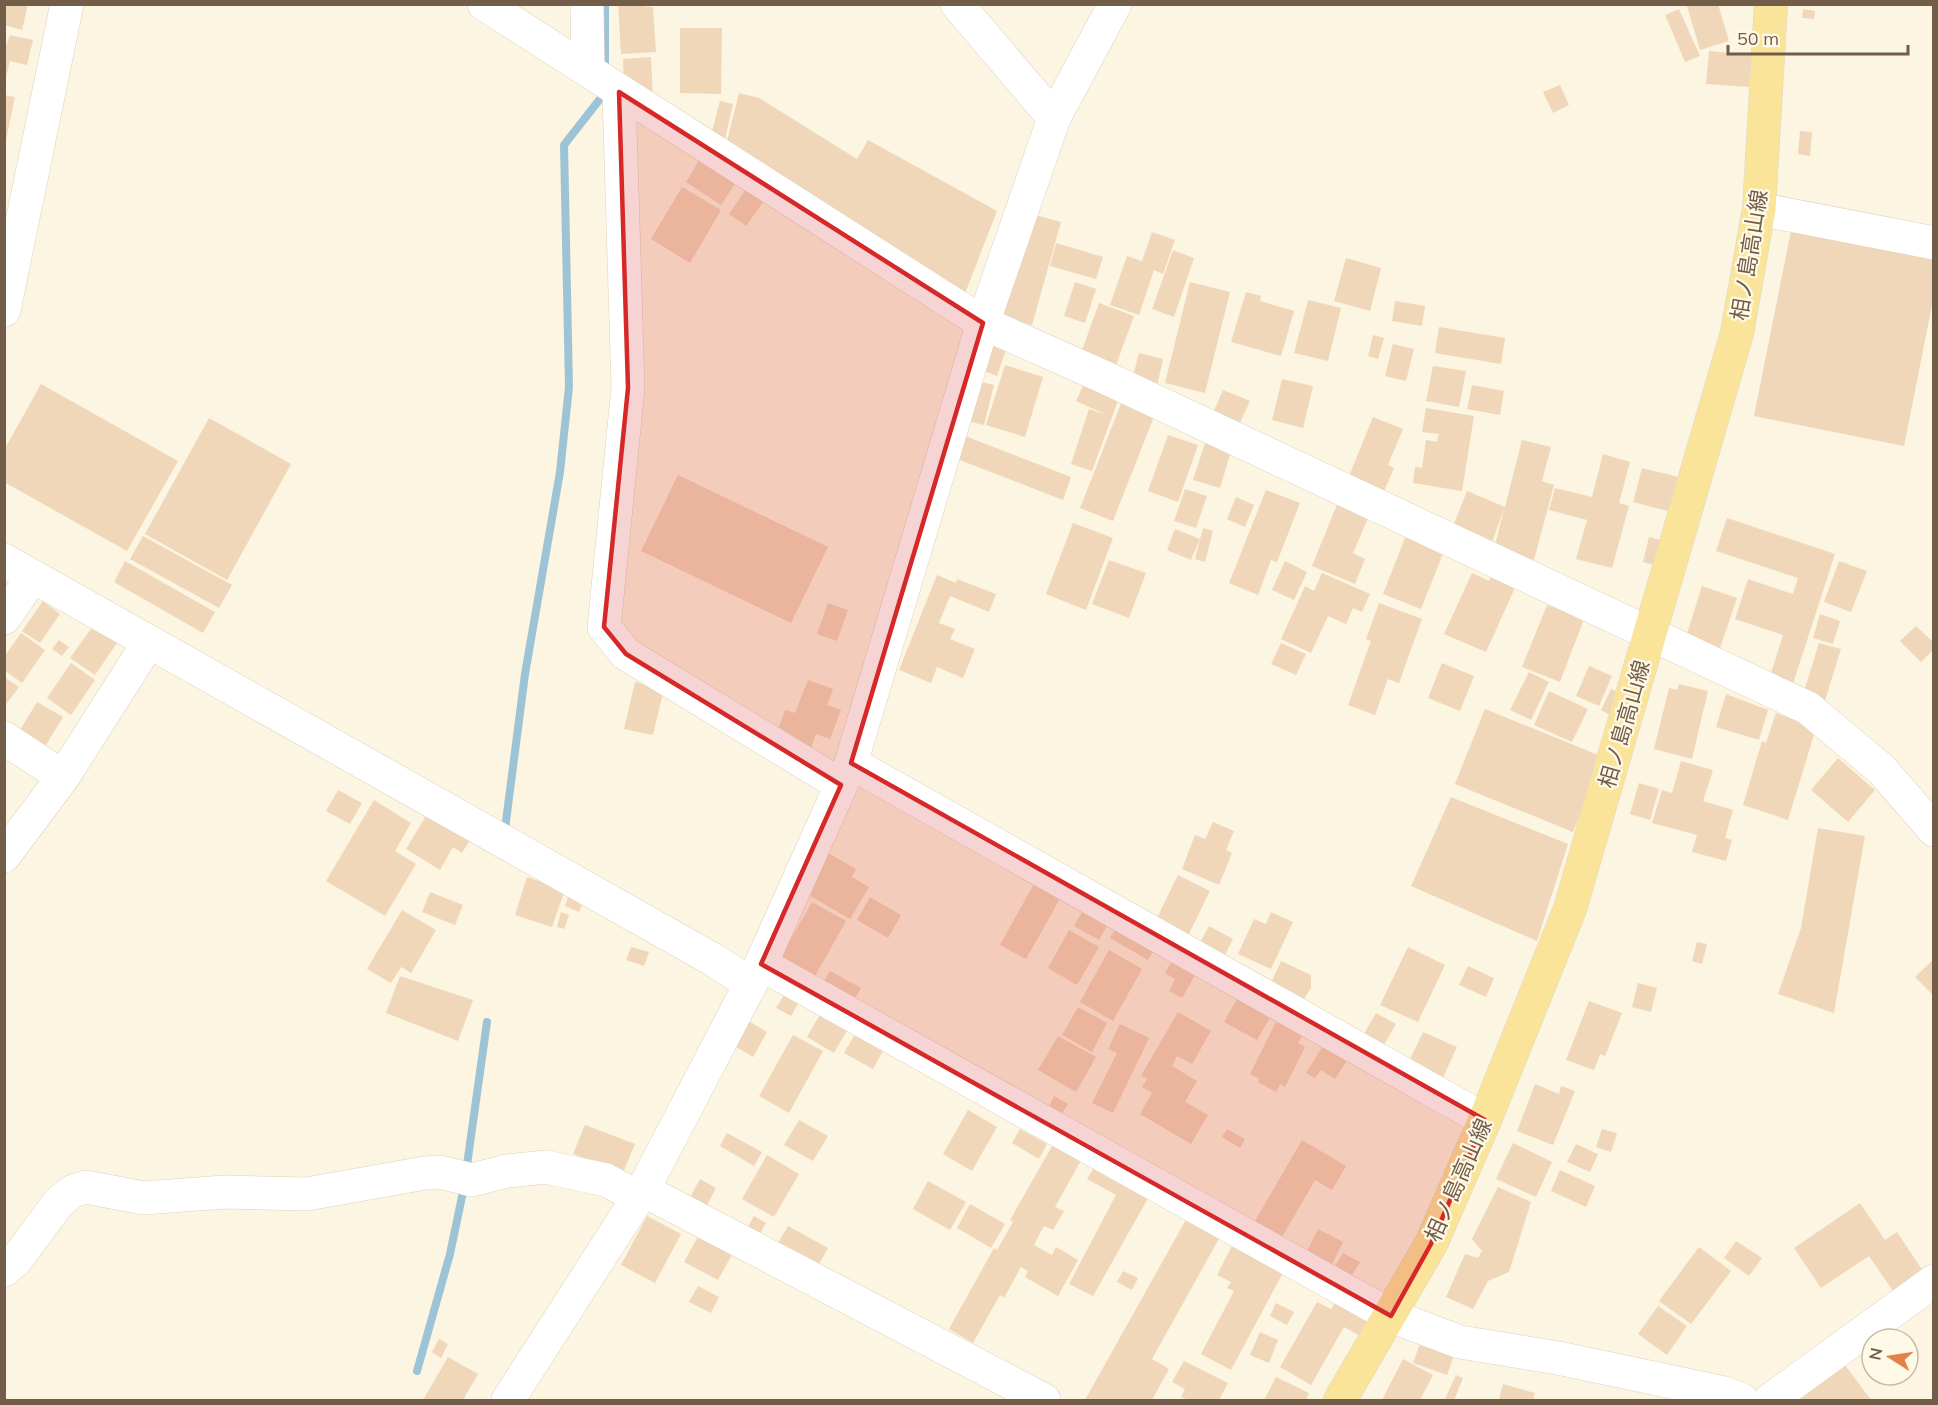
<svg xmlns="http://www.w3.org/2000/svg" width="1938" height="1405" font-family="Mulish,'Noto Sans JP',sans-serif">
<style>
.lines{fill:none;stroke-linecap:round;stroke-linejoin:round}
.stream{stroke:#9dc4d6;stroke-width:8}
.building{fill:#f0d7b9}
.minor-casing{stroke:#dfd2bd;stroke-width:34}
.major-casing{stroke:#ddd8d3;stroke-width:34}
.minor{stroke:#fff;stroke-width:33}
.major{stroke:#f9e49a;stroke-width:33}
.marked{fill:#d62828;fill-opacity:0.2;stroke:#d62828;stroke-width:4.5;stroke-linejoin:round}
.labels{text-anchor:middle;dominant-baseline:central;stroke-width:4.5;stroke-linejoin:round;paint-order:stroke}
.street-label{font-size:22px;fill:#725d49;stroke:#fff9e7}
</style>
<rect width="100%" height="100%" fill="#fbf5e1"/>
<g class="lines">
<!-- stream -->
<path class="stream" d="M605,69v-65
M505,829l20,-155 35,-202 9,-85 -5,-242 36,-46
M466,1172l21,-150
M417,1371l33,-117 14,-67"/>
</g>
<!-- building -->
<path class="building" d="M4,4h24l-6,26 -18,-5z
M618,4l35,3 3,45 -35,2z
M1718,4l11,37 -29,9 -13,-44z
M1679,9l21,47 -15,6 -20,-47z
M1803,9l12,2 -1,8 -12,-1z
M680,28h42l-1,66 -41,-1z
M10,35l23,5 -6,25 -17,-4 -5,20 -1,-30z
M1709,51l43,4 -3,32 -43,-3z
M651,57l2,41 -29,-15 -1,-24z
M1560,85l9,20 -16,8 -10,-21z
M739,93l20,5 98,61 11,-19 129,71 -33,85 -238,-151z
M4,95l11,2 -9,43h-2z
M720,101l13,3 -8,35 -14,-4z
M1800,131l12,1 -2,24 -12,-2z
M700,159l36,23 -15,23 -35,-23z
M682,187l39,23 -31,53 -39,-24z
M746,189l18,12 -18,25 -17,-12z
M1032,214l29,8 -29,103 -29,-8z
M1791,231l143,28v36l-30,151 -150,-30z
M1152,232l23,8 -12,34 -9,-4 -15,45 -29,-10 17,-49 15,5z
M1056,243l47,14 -7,22 -46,-13z
M1173,250l21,8 -20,59 -22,-8z
M1346,258l35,10 -11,43 -36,-10z
M1075,282l21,7 -11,34 -21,-7z
M1190,282l40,10 -25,101 -40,-10z
M1246,292l15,4 -1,5 34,10 -13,45 -50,-14z
M1308,300l33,8 -13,53 -34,-8z
M1395,301l30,5 -3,20 -30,-5z
M1099,303l35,13 -18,49 -35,-12z
M1439,327l66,11 -4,26 -66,-11z
M1373,335l11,3 -6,21 -10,-3z
M1393,344l21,5 -8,32 -21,-5z
M993,345l13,5 -9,26 -13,-5z
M1139,353l24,6 -6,27 -25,-6z
M1005,365l38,12 -18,60 -39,-12z
M1433,366l33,5 -7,36 -33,-6z
M1086,379l34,16 -28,76 -21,-7 18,-55 18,6 -31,-14z
M1282,379l31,7 -10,42 -31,-8z
M977,381l17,4 -10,40 -17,-4z
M41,384l137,77 -51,90 -123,-69v-32z
M1472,385l32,6 -4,24 -33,-6z
M1223,390l27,11 -11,24 -26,-12z
M1124,396l33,13 -44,112 -33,-13z
M1426,408l48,8 -12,75 -49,-8 2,-16 7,1 4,-28 11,2 2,-8 -17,-2z
M1373,417l30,12 -15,36 6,3 -10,23 -35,-15z
M209,418l82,46 -64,116 -82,-46z
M960,434l111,43 -8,23 -111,-43z
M1168,435l30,10 -20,57 -30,-11z
M1206,440l26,8 -12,40 -27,-8z
M1522,440l29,7 -9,34 12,4 -20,75 -40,-11 10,-40 -13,36 -39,-16 15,-38 38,16z
M1603,454l27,8 -11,41 10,3 -17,62 -36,-9 11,-39 -38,-10 6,-22 37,9z
M1642,468l41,10 -8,35 -42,-11z
M678,475l150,72 -37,76 -150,-72z
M1185,489l22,7 -11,32 -22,-7z
M1266,490l34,13 -23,59 -6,-2 -13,35 -29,-12z
M1236,497l18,8 -9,22 -18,-8z
M1338,502l31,14 -16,37 12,6 -10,25 -43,-18z
M1727,518l108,36 -45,139 -23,-7 16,-51 -48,-16 13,-40 45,15 5,-16 -82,-27z
M1073,523l40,15 -27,72 -40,-16z
M1203,528l10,3 -8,31 -10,-3z
M1175,529l25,10 -9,21 -24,-10z
M1408,530l38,16 -25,63 -38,-15z
M143,536l89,49 -13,23 -89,-49z
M1649,537l19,5 -6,25 -19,-5z
M1109,560l37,13 -17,45 -37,-14z
M125,561l90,51 -12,21 -89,-51z
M1285,561l22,11 -13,28 -22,-10z
M1839,561l28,10 -16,41 -27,-10z
M1494,570l24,11 -32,71 -42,-18 28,-61 17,8z
M1322,573l48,21 -8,18 -9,-4 -7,16 -18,-8 -17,37 -30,-14 24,-53 9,5z
M937,575l19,8 1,-4 39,15 -7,18 -39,-16 -11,27 16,6 -5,10 25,10 -12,29 -26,-11 -6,16 -32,-13z
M1702,586l35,12 -18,53 -34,-11z
M43,601l17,13 -20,29 -18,-12z
M828,603l20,7 -11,31 -20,-7z
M1379,603l43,16 -23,64 -11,-4 -13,36 -27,-10 23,-64 -5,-2z
M1547,605l37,14 -24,63 -38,-15z
M1820,614l20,7 -7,23 -20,-6z
M93,626l24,17 -22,32 -25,-17z
M1916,626l18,17v6l-13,13 -21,-21z
M21,633l24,17 -23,33 -18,-13v-13z
M59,640l10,7 -7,9 -10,-7z
M1281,643l25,11 -10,21 -25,-11z
M1819,643l22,6 -18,58 -22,-6z
M71,663l24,17 -24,35 -24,-17z
M1442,663l32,13 -14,35 -32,-13z
M1589,666l23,10 -13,30 -23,-10z
M1529,672l20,10 -18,38 -21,-10z
M4,677l15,10 -15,20z
M808,680l25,9 -6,16 14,5 -11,29 -14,-5 -7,20 -35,-13 11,-31 10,3z
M635,682l29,7 -11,46 -29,-6z
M1679,684l29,7 -16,68 -38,-10 15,-61 8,2z
M1611,689l18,8 -11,22 -17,-9z
M1549,691l39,18 -16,33 -38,-17z
M1726,694l42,16 -9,30 -43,-13z
M37,702l26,15 -17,28 -26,-15z
M1485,709l118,48 -30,75 -118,-48z
M1776,713l40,15 -28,92 -45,-15 19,-64 4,2z
M1838,758l37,32 -27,32 -37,-32z
M1681,761l32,9 -10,31 30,9 -8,28 7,2 -6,21 -34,-9 5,-17 -45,-12 10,-33 10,3z
M1639,783l20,6 -9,31 -20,-6z
M338,790l24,13 -12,21 -24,-13z
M1451,797l117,47 -31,97 -126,-55z
M374,800l37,23 -16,28 21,13 -31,52 -59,-35z
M427,814l43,26 -8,13 -9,-6 -13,23 -34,-21z
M1213,822l21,9 -8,19 6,3 -13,32 -37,-16 13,-34 10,4z
M1818,828l47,8 -31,177 -56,-19 23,-66z
M828,853l28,16 -4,8 17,10 -19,32 -45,-26z
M1178,875l32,16 -23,47 -32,-16z
M527,877l38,13 -13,37 -37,-12z
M1035,882l26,15 -35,62 -26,-14z
M430,892l33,13 -8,20 -33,-13z
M569,894l15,6 -5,12 -14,-6z
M870,897l31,18 -13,23 -31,-18z
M812,902l34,19 -36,64 -34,-20z
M1087,903l25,14 -13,23 -25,-14z
M402,910l34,20 -25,43 -10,-6 -10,16 -24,-14z
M561,912l8,3 -5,14 -7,-2z
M1271,912l22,10 -22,47 -33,-15 16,-35 12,5z
M1120,921l38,22 -10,17 -38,-22z
M1209,926l24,13 -12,24 -25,-13z
M1069,930l30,17 -22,38 -29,-17z
M1697,942l10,2 -5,20 -10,-3z
M631,947l18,5 -5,14 -18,-6z
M1408,947l37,18 -27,57 -38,-17z
M1109,950l33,19 -29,52 -33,-19z
M1176,954l23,14 -17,30 -13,-7 6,-12 -10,-6z
M1934,959v37l-19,-19z
M1281,961l30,14v13l-7,11 -33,-16z
M1468,966l26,12 -8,19 -27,-12z
M830,971l31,17 -10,18 -31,-18z
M400,976l73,24 -15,41 -72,-28z
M1638,983l19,5 -6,24 -19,-5z
M786,992l14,8 -9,16 -15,-8z
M1238,997l33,19 -14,24 -33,-18z
M1589,1001l33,12 -17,43 -5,-2 -6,16 -28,-10z
M1078,1007l29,16 -15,29 -30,-17z
M822,1011l27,16 -15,26 -27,-16z
M1178,1012l33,19 -19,33 -15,-8 -5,10 25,15 -12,21 23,13 -17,29 -51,-30 12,-21 -10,-6 5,-8 -6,-3z
M1376,1013l20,11 -17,29 -20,-11z
M747,1020l20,12 -14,25 -20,-12z
M1276,1022l26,14 -4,7 7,4 -20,40 -5,-3 -4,8 -18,-10 2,-3 -10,-5z
M1120,1024l29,14 -36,75 -21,-10 25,-50 -9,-4z
M858,1029l28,16 -13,24 -29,-16z
M1423,1032l34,15 -18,39 -34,-16z
M793,1035l30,16 -34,62 -30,-17z
M1058,1036l38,21 -20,35 -38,-22z
M1324,1044l24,15 -13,20 -14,-9 -6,8 -9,-5z
M1535,1084l24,10 2,-8 14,5 -22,54 -36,-14z
M1054,1096l14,8 -7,11 -13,-7z
M968,1110l29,17 -25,44 -29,-17z
M799,1120l29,16 -15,25 -29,-16z
M585,1125l50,19 -12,29 -50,-19z
M1020,1129l27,15 -8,15 -27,-16z
M1227,1129l18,10 -5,9 -18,-11z
M1602,1129l15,4 -6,19 -15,-5z
M727,1133l35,19 -8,14 -34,-20z
M1056,1139l28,16 -29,52 9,4 -11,19 -9,-4 -10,19 18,10 4,-8 22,13 -20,36 -33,-19 3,-6 -7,-4 -17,31 -4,-3 -27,48 -24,-14 45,-81 3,2 16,-28 -3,-2z
M1302,1140l44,26 -14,24 -17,-10 -37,64 -27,-16z
M1513,1143l39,19 -16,35 -40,-18z
M1576,1144l22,10 -8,18 -23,-10z
M767,1155l32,19 -25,43 -32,-18z
M1096,1164l55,29 -58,103 -24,-12 47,-89 -29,-16z
M1560,1170l35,16 -9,21 -35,-16z
M700,1179l16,9 -13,25 -16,-10z
M928,1181l38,21 -16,28 -37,-21z
M1498,1187l33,15 -22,70 -21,9 -15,28 -27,-12 19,-43 13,4 4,-7 -10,-12z
M1860,1203l25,37 12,-8 26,39 -30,20 -24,-35 -48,32 -27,-40z
M970,1204l35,20 -14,24 -34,-20z
M647,1216l34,18 -26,49 -34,-18z
M754,1216l12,7 -9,16 -12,-7z
M1188,1216l33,19 -69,124 17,10 -17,31h-67z
M788,1226l40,22 -13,23 -40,-23z
M1318,1229l25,13 -14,28 -25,-13z
M700,1233l34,18 -16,29 -34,-18z
M1736,1241l26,17 -13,18 -25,-18z
M1234,1242l51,27 -54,101 -30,-16 33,-63 -7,-3 4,-6 -14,-7z
M1699,1247l32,24 -40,53 -32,-23z
M1343,1253l17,9 -11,18 -16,-10z
M1123,1271l15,7 -6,12 -15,-8z
M698,1286l21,11 -8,16 -22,-11z
M1337,1299l39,22 -10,18 -22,-12 -33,58 -31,-18 37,-65 14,7z
M1276,1303l18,9 -7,13 -17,-9z
M1658,1306l29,20 -20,29 -29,-21z
M1260,1332l18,8 -9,23 -19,-8z
M1423,1336l34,11 -10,28 -34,-12z
M439,1339l9,5 -7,14 -9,-6z
M448,1357l30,17 -15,26h-40z
M1403,1359l30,16 -13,25h-38z
M1184,1361l44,22 -9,17h-30l-8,-3 4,-8 -13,-7z
M1842,1361l29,39h-78z
M1456,1375l7,3 -9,22h-5l-4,-1z
M1276,1377l33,16 -3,7h-42z
M1503,1384l32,9 -2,7h-34z"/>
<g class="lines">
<!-- minor casing -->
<g class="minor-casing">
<path id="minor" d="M484,4l499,319 121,54 704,331 74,62 52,60
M587,4l1,66
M957,4l97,114
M619,92l9,296 -24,239 22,27 215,131
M1759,209l175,34
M4,310l63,-306
M4,560l708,399 39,25
M4,618l29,-42
M4,738l59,39
M851,763l634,357
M4,856l59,-79 86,-135
M761,964l630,352 69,26 98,16 166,35 18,7
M643,1190l401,210
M4,1270l12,-10 43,-58 14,-11 13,-4 57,11 82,-6 82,2 118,-21 15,-1 32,8 35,-9 39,-4 60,13 32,17
M508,1400l135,-210 118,-226 90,-201 132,-440 71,-205 61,-114
M1770,1400l164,-119"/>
</g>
<!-- major casing -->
<g class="major-casing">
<path id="major" d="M1340,1400l91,-156 54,-124 85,-211 167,-576 22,-124 12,-205"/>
</g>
<!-- minor -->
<use href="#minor" class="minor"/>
<!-- major -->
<use href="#major" class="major"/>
</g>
<!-- marked area -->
<path class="marked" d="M619,92l364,231 -132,440 634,357 -54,124 -40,72 -630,-352 80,-179 -215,-131 -22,-27 24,-239z"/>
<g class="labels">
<!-- street labels -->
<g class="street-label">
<text transform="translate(1749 255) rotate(-81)">相ノ島高山線</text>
<text transform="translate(1624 724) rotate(-74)">相ノ島高山線</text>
<text transform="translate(1458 1180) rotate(-66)">相ノ島高山線</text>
</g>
</g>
<!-- border -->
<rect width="1938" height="1405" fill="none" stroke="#725d49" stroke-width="12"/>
<!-- north arrow -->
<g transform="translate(1890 1357) rotate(282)"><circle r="28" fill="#fff9e7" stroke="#c7bba8" stroke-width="1.5"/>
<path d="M0-4.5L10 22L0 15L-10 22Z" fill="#e38148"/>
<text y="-9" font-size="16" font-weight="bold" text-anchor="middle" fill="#725d49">N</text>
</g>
<!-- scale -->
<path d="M1728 45v9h180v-9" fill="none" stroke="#725d49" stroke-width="3"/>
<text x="1737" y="45" font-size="18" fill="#725d49" stroke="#fff9e7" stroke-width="4.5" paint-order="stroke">50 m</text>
</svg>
